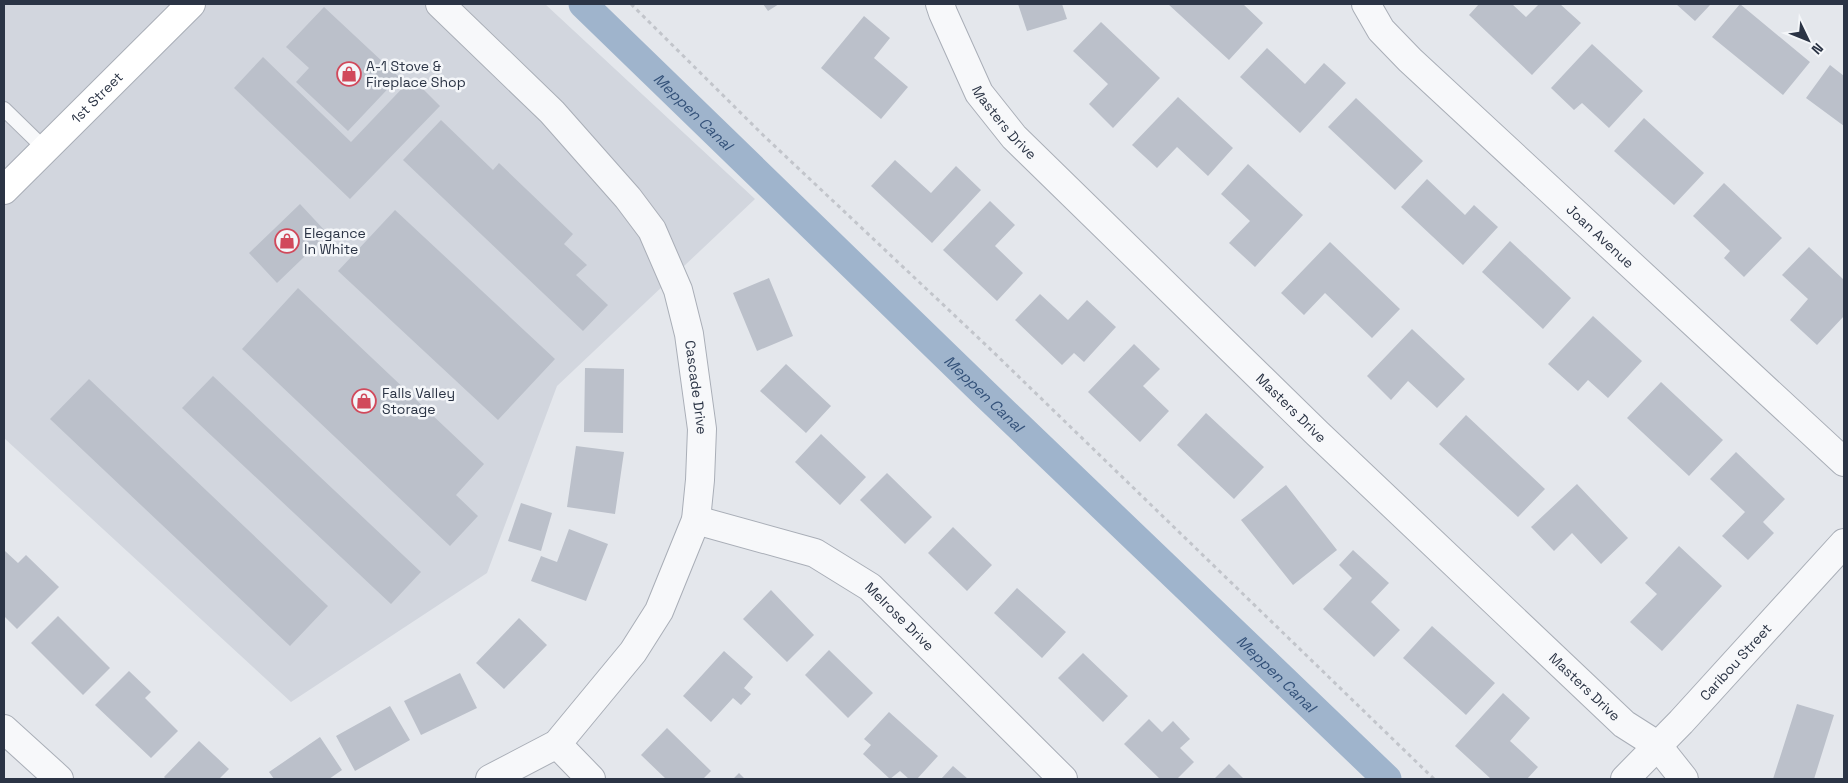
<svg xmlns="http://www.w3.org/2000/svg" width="1848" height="783" font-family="'Space Grotesk',sans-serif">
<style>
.built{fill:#d2d6de}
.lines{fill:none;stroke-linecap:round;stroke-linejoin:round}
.canal{stroke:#9fb4cc;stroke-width:29}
.building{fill:#bbc0ca}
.service-casing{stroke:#a9aeb7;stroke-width:16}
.minor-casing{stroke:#a9aeb7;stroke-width:30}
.secondary-casing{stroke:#a9aeb7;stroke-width:30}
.path{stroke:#c2c5cb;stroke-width:3;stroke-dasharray:4 4;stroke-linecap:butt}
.service{stroke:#f7f8fa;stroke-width:14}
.minor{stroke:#f7f8fa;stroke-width:28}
.secondary{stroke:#fff;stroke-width:28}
.labels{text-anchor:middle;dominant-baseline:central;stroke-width:5;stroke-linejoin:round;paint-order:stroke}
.poi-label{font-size:14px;fill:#2b3445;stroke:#f4f6f9;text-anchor:start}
.street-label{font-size:14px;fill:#2b3445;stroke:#f4f6f9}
.water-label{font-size:15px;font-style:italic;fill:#34527a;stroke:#f4f6f9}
</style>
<rect width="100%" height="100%" fill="#e4e7ec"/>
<!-- built -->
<path class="built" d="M4,4h541l210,195 -198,187 -70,187 -196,129 -287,-264z"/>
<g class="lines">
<!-- canal -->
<path class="canal" id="s1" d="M583,4l400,388 404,387"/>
</g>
<!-- building -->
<path class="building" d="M763,4h16l-11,7z
M1018,4h44l5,15 -40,12z
M1168,4h75l20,19 -34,37z
M1479,4h33l14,13 13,-13h21l21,19 -49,52 -63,-60z
M1676,4h35l-16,17z
M1740,4l70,58 -27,33 -71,-58z
M324,7l75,70 -51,54 -52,-49 13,-14 -23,-21z
M864,16l26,22 -16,20 34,29 -27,32 -60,-51z
M1101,22l59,56 -47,50 -24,-24 19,-20 -35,-33z
M1592,44l51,47 -34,37 -27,-25 -8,7 -23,-22z
M1267,48l38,36 19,-21 22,20 -46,50 -60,-56z
M263,57l88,85 61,-64 28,28 -90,93 -116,-111z
M1830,65l14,11v50l-38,-28z
M1178,97l55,51 -25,28 -31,-29 -20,21 -25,-23z
M1356,98l67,63 -28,29 -67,-63z
M1644,118l60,55 -30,32 -60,-54z
M441,120l52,50 6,-7 74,71 -9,10 23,21 -11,10 32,30 -25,26 -180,-171z
M895,160l36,33 25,-27 25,24 -49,53 -61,-57z
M1248,164l55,51 -48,52 -26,-24 21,-22 -29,-27z
M1427,179l38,36 9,-10 24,22 -35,38 -62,-58z
M1724,183l58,55 -38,39 -20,-19 6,-7 -37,-35z
M990,201l25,24 -20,21 28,27 -26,28 -54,-51z
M300,204l28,30 -51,49 -28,-30z
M395,210l160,149 -57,61 -160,-149z
M1510,241l61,57 -28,31 -61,-57z
M1330,242l70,67 -28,29 -47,-45 -21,22 -23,-22z
M1809,247l35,33v36l-27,29 -27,-25 18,-21 -26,-24z
M769,278l24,58 -36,15 -24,-58z
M298,288l186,176 -28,31 22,21 -28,30 -208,-197z
M1040,294l28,26 19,-20 29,27 -32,35 -10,-9 -12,12 -47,-45z
M1593,316l49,45 -34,37 -20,-18 -10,11 -30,-27z
M1412,329l53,50 -28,29 -29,-27 -17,19 -24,-24z
M1134,344l26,25 -17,17 26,25 -29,31 -52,-50z
M786,364l45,42 -25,27 -46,-42z
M585,368l39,1 -1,64 -39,-1z
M213,376l208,196 -30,32 -209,-196z
M89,379l239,227 -38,40 -240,-227z
M1661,382l62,58 -34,36 -62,-58z
M1206,413l58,54 -30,32 -57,-54z
M1466,415l79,74 -27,28 -79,-73z
M821,434l45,43 -26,28 -45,-43z
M576,446l48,6 -9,62 -48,-7z
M1736,452l49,47 -22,23 11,11 -26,27 -26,-24 23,-24 -35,-33z
M887,473l45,44 -27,27 -45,-44z
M1577,484l51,54 -27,26 -29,-31 -18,18 -23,-24z
M1286,485l51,65 -44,35 -52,-65z
M521,503l31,10 -11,38 -33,-10z
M953,527l39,38 -25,26 -39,-38z
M569,529l39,15 -22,57 -55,-20 10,-25 16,6z
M1679,546l43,40 -60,65 -32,-29 27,-28 -12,-11z
M1353,550l36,33 -18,19 29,28 -26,27 -51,-48 29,-31 -13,-13z
M5,551l13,12 8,-8 33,32 -42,42 -13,-13v-64z
M1017,588l49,44 -24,26 -48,-45z
M771,590l43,45 -27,27 -44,-43z
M58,616l52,52 -27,27 -52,-52z
M519,618l28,27 -43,44 -28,-26z
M1432,626l63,57 -29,32 -63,-57z
M829,650l44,43 -25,25 -43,-43z
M724,651l29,26 -9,11 7,6 -10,11 -8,-7 -22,24 -28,-26z
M1083,653l45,43 -25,26 -45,-44z
M129,671l22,21 -6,6 33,33 -27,27 -56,-53z
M460,673l17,35 -56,27 -17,-34z
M1503,693l27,25 -20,23 28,26 -11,12h-36l-36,-33z
M1797,704l37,11 -20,64h-41z
M390,706l20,34 -55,31 -19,-35z
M889,712l49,44 -21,23h-8l-9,-8 -10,8 -27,-25 8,-9 -7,-6z
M1149,719l13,13 11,-11 17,18 -10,9 14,14 -17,17h-17l-36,-35z
M667,728l44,43 -8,8h-37l-25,-24z
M320,737l22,33 -13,9h-55l-5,-7z
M199,741l30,28 -9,9 2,1h-56l-2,-2z
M1229,764l15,15h-30z
M953,766l15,13h-27z
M739,773l6,6h-12z"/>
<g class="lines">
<!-- service casing -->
<g class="service-casing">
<path id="service" d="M4,109l41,40"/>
</g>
<!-- minor casing -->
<g class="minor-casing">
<g id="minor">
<path id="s2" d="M440,4l112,108 76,86 24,32 26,60 11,44 13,95 -2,51 -4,40 -37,91 -26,41 -76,92 -67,35"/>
<path id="s3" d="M940,4l3,9 36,80 35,44 303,296 307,291 33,21 27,34"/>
<path id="s4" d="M1366,4l15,26 29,30 434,402"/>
<path id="s5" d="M696,520l119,33 55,34 193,192"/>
<path d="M4,729l55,50"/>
<path d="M557,744l34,35"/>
<path id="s6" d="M1625,779l56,-57 163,-179"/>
</g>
</g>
<!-- secondary casing -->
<g class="secondary-casing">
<g id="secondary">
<path id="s7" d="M4,190l187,-186"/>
</g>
</g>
<!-- path -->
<path class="path" d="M631,4l132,131 224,211 447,433"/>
<!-- service -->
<use href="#service" class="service"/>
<!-- minor -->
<use href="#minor" class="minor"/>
<!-- secondary -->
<use href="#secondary" class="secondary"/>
</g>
<!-- icons -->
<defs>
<g id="shop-ring" transform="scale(1.25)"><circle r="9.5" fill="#f4f6f9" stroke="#d1495b" stroke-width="1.5"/><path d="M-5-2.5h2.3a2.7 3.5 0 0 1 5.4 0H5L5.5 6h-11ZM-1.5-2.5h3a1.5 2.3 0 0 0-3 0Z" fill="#d1495b"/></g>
</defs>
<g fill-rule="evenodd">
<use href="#shop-ring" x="349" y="74"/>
<use href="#shop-ring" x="287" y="241"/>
<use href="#shop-ring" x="364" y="401"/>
</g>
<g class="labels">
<!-- poi labels -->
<g class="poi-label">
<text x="366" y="66">A-1 Stove &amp;<tspan x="366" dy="16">Fireplace Shop</tspan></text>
<text x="304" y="233">Elegance<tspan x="304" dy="16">In White</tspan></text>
<text x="382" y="393">Falls Valley<tspan x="382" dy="16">Storage</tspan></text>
</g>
<!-- street labels -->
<g class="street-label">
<text stroke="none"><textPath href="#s7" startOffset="131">1st Street</textPath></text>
<text stroke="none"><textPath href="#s3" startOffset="136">Masters Drive</textPath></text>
<text stroke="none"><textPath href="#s4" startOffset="331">Joan Avenue</textPath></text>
<text stroke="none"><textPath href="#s2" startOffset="475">Cascade Drive</textPath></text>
<text stroke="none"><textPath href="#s3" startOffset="541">Masters Drive</textPath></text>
<text stroke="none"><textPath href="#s5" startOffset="230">Melrose Drive</textPath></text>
<text stroke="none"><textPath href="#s6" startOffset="161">Caribou Street</textPath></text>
<text stroke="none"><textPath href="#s3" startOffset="946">Masters Drive</textPath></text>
</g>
<!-- water labels -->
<g class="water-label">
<text stroke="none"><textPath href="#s1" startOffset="154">Meppen Canal</textPath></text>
<text stroke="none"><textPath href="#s1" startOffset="559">Meppen Canal</textPath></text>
<text stroke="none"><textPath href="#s1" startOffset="964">Meppen Canal</textPath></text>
</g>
</g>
<!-- border -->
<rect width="1848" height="783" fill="none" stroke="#2b3445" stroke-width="10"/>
<!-- north arrow -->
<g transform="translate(1808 40) rotate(133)" stroke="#f4f6f9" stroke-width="4" paint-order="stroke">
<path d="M0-4L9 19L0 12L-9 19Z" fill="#2b3445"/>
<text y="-8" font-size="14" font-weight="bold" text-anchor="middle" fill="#2b3445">N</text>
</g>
</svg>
